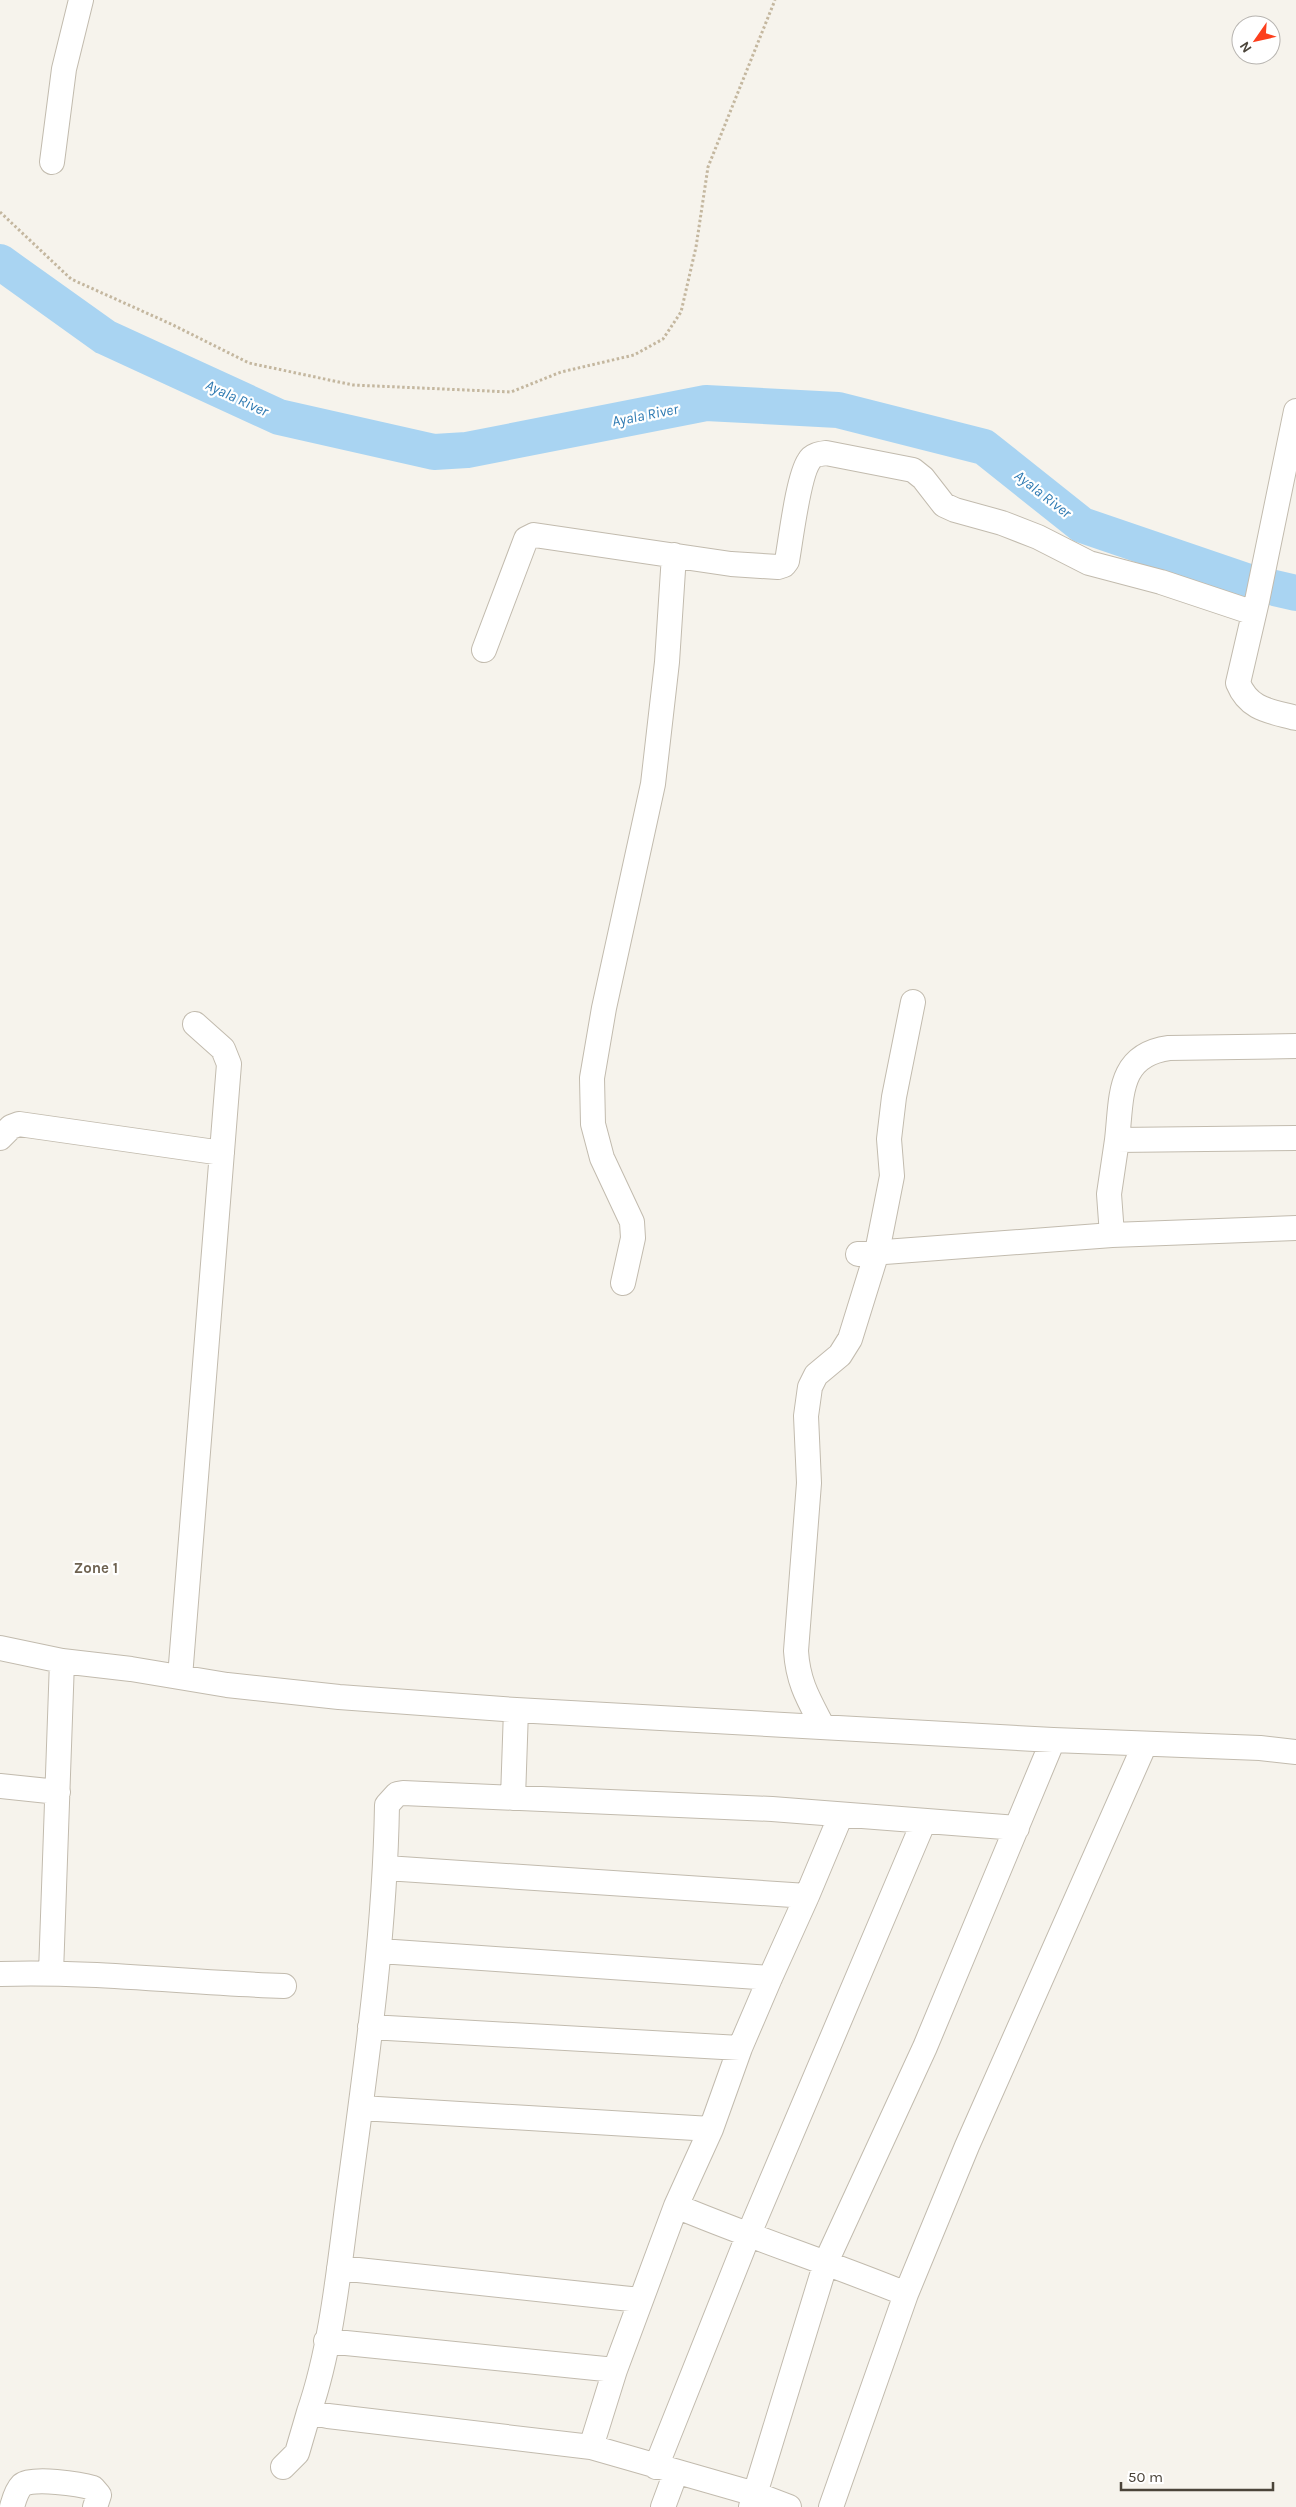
<svg xmlns="http://www.w3.org/2000/svg" width="1296" height="2507" font-family="Karla,sans-serif">
<style>
.lines{fill:none;stroke-linecap:round;stroke-linejoin:round}
.river{stroke:#a9d4f2;stroke-width:36}
.minor-casing{stroke:#c2bbae;stroke-width:26}
.path{stroke:#c4b79f;stroke-width:3;stroke-dasharray:2.5 2.5;stroke-linecap:butt}
.minor{stroke:#fff;stroke-width:24}
.labels{text-anchor:middle;dominant-baseline:central;stroke-width:4.5;stroke-linejoin:round;paint-order:stroke}
.water-label{font-size:15px;font-style:italic;fill:#2e7ab2;stroke:#fff}
.neighbourhood-label{font-size:15px;font-weight:bold;fill:#6e6250;stroke:#fff}
</style>
<rect width="100%" height="100%" fill="#f6f3ec"/>
<g class="lines">
<!-- river -->
<path class="river" d="M0,262l105,75 174,80 155,35 33,-2 239,-47 132,7 146,37 98,78 167,57 47,11"/>
<!-- minor casing -->
<g class="minor-casing">
<path id="minor" d="M52,162l12,-93 17,-69
M1296,411l-39,190 -19,82c11,27 32,28 58,35
M484,650l42,-111 8,-4 197,29 47,3 6,-2 3,-4c4,-22 11,-84 22,-100 3,-6 10,-7 17,-8l87,17 10,8 21,27 11,5 47,13 36,14 51,26 72,19 93,31
M0,1138l11,-11 8,-3 203,29
M1117,1140c5,-43 0,-85 52,-92l127,-2
M1112,1235l-3,-41 8,-54 179,-2
M858,1254l254,-19 184,-7
M623,1283l10,-45 -1,-16 -30,-64 -9,-34 -1,-46 12,-70 49,-224 14,-122 7,-107
M0,1648l62,13 69,8 96,16 112,12 177,13 537,30 207,8 36,4
M180,1677l49,-613 -6,-15 -28,-25
M823,1727c-14,-27 -25,-44 -27,-76l13,-168 -3,-67 4,-29 6,-12 24,-20 10,-16 27,-87 15,-76 -3,-37 5,-42 19,-95
M0,1786l58,6
M513,1798l3,-88
M386,1868l421,28
M380,1951l390,27
M51,1973l11,-312
M0,1974c95,-3 189,9 284,12
M370,2027l370,21
M361,2108l350,21
M676,2206c76,32 154,57 230,88
M339,2268l301,32
M326,2341l289,29
M591,2447l24,-77 61,-164 35,-77 29,-81 30,-70 37,-82 34,-81
M283,2467l14,-14 12,-41
M656,2467l92,-231 176,-415
M12,2507c2,-7 4,-16 10,-22 10,-8 58,-1 71,3l6,7 -4,12
M663,2507l13,-35
M751,2507l75,-245 99,-215 128,-307
M789,2507l-34,-13 -164,-47 -263,-31 -19,-4c24,-69 31,-155 41,-227 17,-126 35,-253 37,-380l10,-11 6,-1 369,16 245,19
M831,2507l75,-213 61,-148 178,-402"/>
</g>
<!-- path -->
<path class="path" d="M0,212l71,67 100,45 78,39 104,22 158,7 50,-20 73,-17 29,-16 18,-27 15,-65 12,-80 67,-167"/>
<!-- minor -->
<use href="#minor" class="minor"/>
</g>
<g class="labels">
<!-- water labels -->
<g class="water-label">
<text transform="translate(237 398) rotate(25)">Ayala River</text>
<text transform="translate(645 415) rotate(-11)">Ayala River</text>
<text transform="translate(1043 494) rotate(38)">Ayala River</text>
</g>
<!-- neighbourhood labels -->
<g class="neighbourhood-label">
<text x="96" y="1568">Zone 1</text>
</g>
</g>
<!-- north arrow -->
<g transform="translate(1256 40) rotate(236)"><circle r="24" fill="#ffffff" stroke="#b7b4b0"/>
<path d="M0-4L9 19L0 12L-9 19Z" fill="#fc3f1d"/>
<text y="-8" font-size="14" font-weight="bold" text-anchor="middle" fill="#4b4439">N</text>
</g>
<!-- scale -->
<path d="M1121 2482v8h152v-8" fill="none" stroke="#4b4439" stroke-width="2.5"/>
<text x="1128" y="2482" font-size="15" fill="#4b4439" stroke="#ffffff" stroke-width="4" paint-order="stroke">50 m</text>
</svg>
